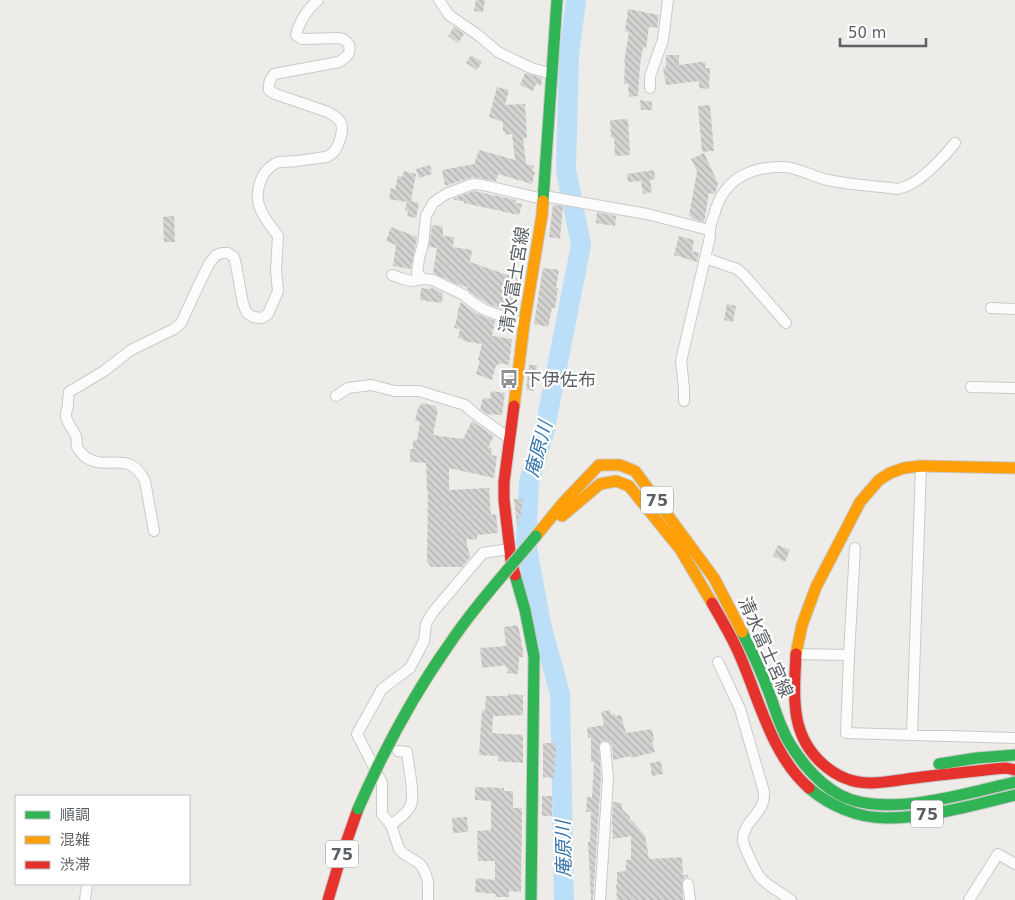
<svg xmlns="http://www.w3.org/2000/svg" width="1015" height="900" font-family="'DejaVu Sans','Noto Sans JP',sans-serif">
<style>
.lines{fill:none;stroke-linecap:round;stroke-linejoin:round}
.river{stroke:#bbdff8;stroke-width:20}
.building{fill:url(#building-back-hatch)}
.street-casing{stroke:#cacaca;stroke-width:12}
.fast-casing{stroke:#c9c9c8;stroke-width:13}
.slow-casing{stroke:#c9c9c8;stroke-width:13}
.jam-casing{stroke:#c9c9c8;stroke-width:13}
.street{stroke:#fcfcfc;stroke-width:10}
.fast{stroke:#30b455;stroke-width:11}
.slow{stroke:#ff9f0a;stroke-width:11}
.jam{stroke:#e5322d;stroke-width:11}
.fast-bridge-casing{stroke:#d6ccb4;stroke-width:13;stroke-linecap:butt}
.fast-bridge{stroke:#30b455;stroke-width:11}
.labels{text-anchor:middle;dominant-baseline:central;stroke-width:4.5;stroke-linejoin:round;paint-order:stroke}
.shield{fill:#fff;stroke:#8d9094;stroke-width:1}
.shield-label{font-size:16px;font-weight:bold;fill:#5c6166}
.street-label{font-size:18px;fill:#5c6166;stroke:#fff}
.poi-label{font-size:18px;fill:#5c6166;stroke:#fff;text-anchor:start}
.water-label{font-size:19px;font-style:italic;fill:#3a75ad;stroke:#fff}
</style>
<defs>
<pattern id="building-back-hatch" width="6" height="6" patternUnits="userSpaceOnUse" patternTransform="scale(1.25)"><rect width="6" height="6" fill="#d4d3d1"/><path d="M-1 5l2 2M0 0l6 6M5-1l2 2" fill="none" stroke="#afafad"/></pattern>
</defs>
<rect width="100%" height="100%" fill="#edece8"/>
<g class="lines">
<!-- river -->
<path class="river" d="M564,900l-4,-206 -19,-70 -15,-82 3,-60 15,-49 37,-188 -15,-75 3,-114 7,-56"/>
</g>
<!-- building -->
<path class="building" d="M476,0h9l-2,12 -9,-1z
M628,9l31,6 -2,13 -8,-1 -3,21 -3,-1 -3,18 -2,31 -9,1 -1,-13h-4l1,-22h-1l5,-30 -4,-1z
M454,27l10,7 -6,9 -10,-7z
M471,55l11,7 -5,8 -11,-7z
M666,55h13v10l22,-3 5,1 -1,5h5l-1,21 -10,-1v-7l-33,4 -3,-17 3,-1z
M525,73l17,5 -1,8 -5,-2 -3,7 -13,-6z
M497,87l12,3 -4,15 20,-1 2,34h-4l3,26 8,2 -2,5 3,1 -3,12 -34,-10 -2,7 -23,-4 -28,9 -3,-16 32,-6 5,-14 36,10 -3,-26 -7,1v-4h-2v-9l-14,-5z
M640,100l12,2v8h-11z
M710,105l4,46 -12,1 -4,-46z
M628,119l2,36 -15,1 -1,-18h-3l-1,-18z
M704,153l14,30 -3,11 -6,-1 -5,29 -13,-4v-2h-2l8,-45 -6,-12z
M430,165l2,9 -13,4 -3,-9z
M654,170l1,9 -5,1 2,12 -9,2 -2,-13 -13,1 -1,-8z
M404,171l12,3 -5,27 8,2 -3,15 -9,-2 1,-5 -3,-1 2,-8 -18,-3 2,-11 4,1 3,-13 4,1z
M474,191l42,9 -1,3 7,1 -3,11 -55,-12v-2l-10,-1v-2z
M553,205l10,1 -3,33 -11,-2z
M597,212l19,4 -1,10 -19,-3z
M174,216l1,26h-11l-1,-25z
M432,225l10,1v1h1v9l11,1 -1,10 19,3 -2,12 49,17 -10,32 -21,-7 -12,-8 -9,-7 1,-2 -7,-1 -28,-13 4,-25 -8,-1z
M391,227l26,10 -6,32 -18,-3 3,-21 -10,-4z
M679,236l15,4 -2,11 7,2 -2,9 -23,-7z
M543,268l16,2 -3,18h2l-3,20h-3l-4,19 -14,-3z
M431,287l12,6 -1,10 -22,-3 1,-12 10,1z
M461,302l7,6 14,8 13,5 -3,15 20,3 -3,26 -10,-2 -1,3 -2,-1 -4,15 -16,-6 4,-13 -2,-1 4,-16 -19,-3v-2l-5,-1 2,-9 -6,-1 4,-14 -1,-1z
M727,304l9,2 -3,16 -9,-2z
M529,365h8l-4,26 -7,-1z
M491,391l14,2 -3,22 -16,-1 -6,-5 3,-11 7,1z
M422,403l14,3v3h2l-5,26 30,4 9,-18 22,15 -6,11 4,2 -1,6 6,1 -3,22 -45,-10v22l40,-2 2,27 5,-1 2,19 -21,2v5l-11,-1 4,18 -8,10h-31l-4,-6 1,-70h-1l-1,-28 -16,-1v-13h3v-8l4,-1 3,-18 -5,-1 3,-13z
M514,499h9l-3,19h-2l1,7h-2z
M778,545l12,5 -5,12 -12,-6z
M518,625l5,25v7h-4l-1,17 -11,-1 1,-5h-3l1,-3 -24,3 -2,-20 26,-2 -2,-19z
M508,694l15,1v20l-30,1 -1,17 31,2v28l-25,-2v-5l-19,-1 3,-45 3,1 1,-15h22z
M610,710l1,5 4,-1v2l6,-1 5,18 26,-4 2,11 -2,1 3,11 -23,6 -1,-2 -18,4 -1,-14 -2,-3 -3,-2 -3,-1 -3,2 -2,3 2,33 -8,122h-2l-3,-58h2l1,-30h-5l1,-15h5l2,-35h-3v-24h-3l-1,-10 17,-3 -3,-13z
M543,743h13l-2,35 -11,-1z
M661,761l2,13 -11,2 -2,-13z
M475,787l29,1v3h9v17h9l-1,84 -12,-1v6h-14l1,-3 -21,-2 1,-14 19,2v-19h-17l-1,-30 14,-1v-29l-16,-1z
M542,796h10v20h-10z
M613,802l9,1v6l8,8v5h1v-3l14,17 4,23 33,-2 1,18h5v2l-4,1 -2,4 1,18h-66l-1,-16h1v-12l9,-1v-11h5v-24l-18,3 -1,-18z
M467,817l1,15 -15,1 -1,-15z"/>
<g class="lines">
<!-- street casing -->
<g class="street-casing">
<path id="street" d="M439,0l10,15 29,20 20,17 33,16 21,6
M650,88v-12l13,-36 5,-40
M544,196l103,18 62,16
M705,258l32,11 7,6 42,48
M392,275l11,4 9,2 11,-2 10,1 31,15 8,7 13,8 39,14
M423,279l-6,-6 2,-15 4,-14 3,-28 7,-13 13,-9 27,-10 10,1 60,14
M991,308l24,1
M971,387l44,1
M336,396l12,-8 23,-3 24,6h24l46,14 10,9 34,24
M684,401v-13l-3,-27 29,-124c-1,-8 1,-15 4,-22 9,-35 35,-49 70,-48 16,1 29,10 44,13 23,5 47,6 69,9 4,-1 8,-2 12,-4 15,-7 36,-29 46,-42
M154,531l-9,-50c-16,-33 -39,-8 -61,-25 -2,-2 -5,-6 -7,-9 -1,-4 0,-8 -1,-11 -2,-5 -6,-9 -8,-14 -5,-9 0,-10 0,-18 0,-5 0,-7 1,-12l35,-21 27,-21 43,-21 7,-6 21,-45 7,-14 7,-9 6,-2h6l6,4 2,8 7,39 4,9 6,4 9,1 6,-4 10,-23 -2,-20 2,-35c-13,-18 -27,-32 -17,-56 2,-7 8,-13 15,-17 6,-2 14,-1 20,-2 10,-1 20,-3 31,-4 1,-1 6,-4 7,-5 5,-7 10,-21 7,-29 -2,-5 -8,-8 -13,-11l-53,-18 -6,-4c-1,-7 1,-11 5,-16l65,-12c9,-6 12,-8 10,-18l-6,-5 -5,-1 -36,1 -6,-4c3,-13 12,-26 22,-35
M855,548l-6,107 -3,78 169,5
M796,654l53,1
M718,662l22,47 24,83c1,17 -9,21 -17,34 -2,4 -5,10 -4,15 1,6 13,31 17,36 4,6 24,18 31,23
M912,735l9,-269
M391,825c7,-6 17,-12 20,-20 4,-11 -3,-41 -4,-53l-9,-1
M688,884l2,16
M85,900l2,-16
M428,900v-18l-3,-10 -5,-8 -16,-10 -5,-5 -8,-24 -9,-11v-31l-25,-49 25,-45 28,-21 14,-27 2,-17 7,-12 50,-59 26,-4
M600,900l8,-122 -3,-31
M969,900l29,-46 17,10"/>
</g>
<!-- fast casing -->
<g class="fast-casing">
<path id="fast" d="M543,201l14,-201
M515,575l10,35 9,46 -3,244
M742,632c11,21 21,44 29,66 4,11 7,22 12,32 5,13 14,25 22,35 10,12 22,23 35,30 46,24 127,-2 175,-13
M939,764l38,-6 38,-3
M809,788c21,18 49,30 77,30 42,0 89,-13 129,-23"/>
</g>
<!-- slow casing -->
<g class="slow-casing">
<path id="slow" d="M514,406l10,-82 18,-109 1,-14
M562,516l38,-32 16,-3 13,5 51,63 32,54
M536,536l26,-32 37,-39h21l15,6 79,107 28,54
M796,654l6,-29 14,-38 44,-85 19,-22 11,-7 14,-5 17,-2 94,2"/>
</g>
<!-- jam casing -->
<g class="jam-casing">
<path id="jam" d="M514,406l-10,76v18l7,60 4,15
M712,603c8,14 17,29 24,44 22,46 33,106 73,141
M796,654c-1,21 -3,44 1,65 7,35 38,65 75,64 17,-1 33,-4 50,-6 24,-3 48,-5 72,-8l12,-1 9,2
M328,900l11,-37 19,-54"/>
</g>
<!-- street -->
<use href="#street" class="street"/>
<!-- fast -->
<use href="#fast" class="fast"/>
<!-- slow -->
<use href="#slow" class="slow"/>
<!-- jam -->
<use href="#jam" class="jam"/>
<!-- fast-bridge casing -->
<g class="fast-bridge-casing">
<path id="fast-bridge" d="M358,809c25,-57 54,-112 90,-163 26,-39 58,-74 88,-110"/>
</g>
<!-- fast-bridge -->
<use href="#fast-bridge" class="fast-bridge"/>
</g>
<!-- icons -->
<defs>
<g id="bus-bare" transform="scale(1.5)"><path d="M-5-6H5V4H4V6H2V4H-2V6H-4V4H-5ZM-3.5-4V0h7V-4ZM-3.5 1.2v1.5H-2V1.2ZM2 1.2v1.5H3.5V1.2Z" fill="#8f9294" stroke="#fff" stroke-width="2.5" paint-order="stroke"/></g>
</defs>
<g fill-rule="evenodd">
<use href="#bus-bare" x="509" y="379"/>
</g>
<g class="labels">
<!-- shield labels -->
<g class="shield">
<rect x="641" y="486.5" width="32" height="27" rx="4"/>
<rect x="911" y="800.5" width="32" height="27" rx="4"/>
<rect x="326" y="840.5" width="32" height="27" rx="4"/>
</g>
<g class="shield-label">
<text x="657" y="500">75</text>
<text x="927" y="814">75</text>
<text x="342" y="854">75</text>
</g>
<!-- street labels -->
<g class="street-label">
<text transform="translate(514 280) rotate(-81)">清水富士宮線</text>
<text transform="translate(766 647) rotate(66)">清水富士宮線</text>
</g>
<!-- poi labels -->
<g class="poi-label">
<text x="524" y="379">下伊佐布</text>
</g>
<!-- water labels -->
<g class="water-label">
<text transform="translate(538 449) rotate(-75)">庵原川</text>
<text transform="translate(563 849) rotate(-91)">庵原川</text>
</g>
</g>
<!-- legend -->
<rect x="15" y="795" width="175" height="90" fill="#ffffff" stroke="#bec0c2"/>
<rect x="25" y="811" width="25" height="8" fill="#30b455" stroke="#bec0c2"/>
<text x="60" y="820" font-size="15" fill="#5c6166">順調</text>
<rect x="25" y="836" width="25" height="8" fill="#ff9f0a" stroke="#bec0c2"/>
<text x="60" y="845" font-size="15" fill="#5c6166">混雑</text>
<rect x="25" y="861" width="25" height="8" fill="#e5322d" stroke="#bec0c2"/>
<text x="60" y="870" font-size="15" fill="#5c6166">渋滞</text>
<!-- scale -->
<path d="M840 38v8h86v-8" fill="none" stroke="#5c6166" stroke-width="2.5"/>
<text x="848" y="38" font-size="15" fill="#5c6166" stroke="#ffffff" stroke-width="4" paint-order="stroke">50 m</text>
</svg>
